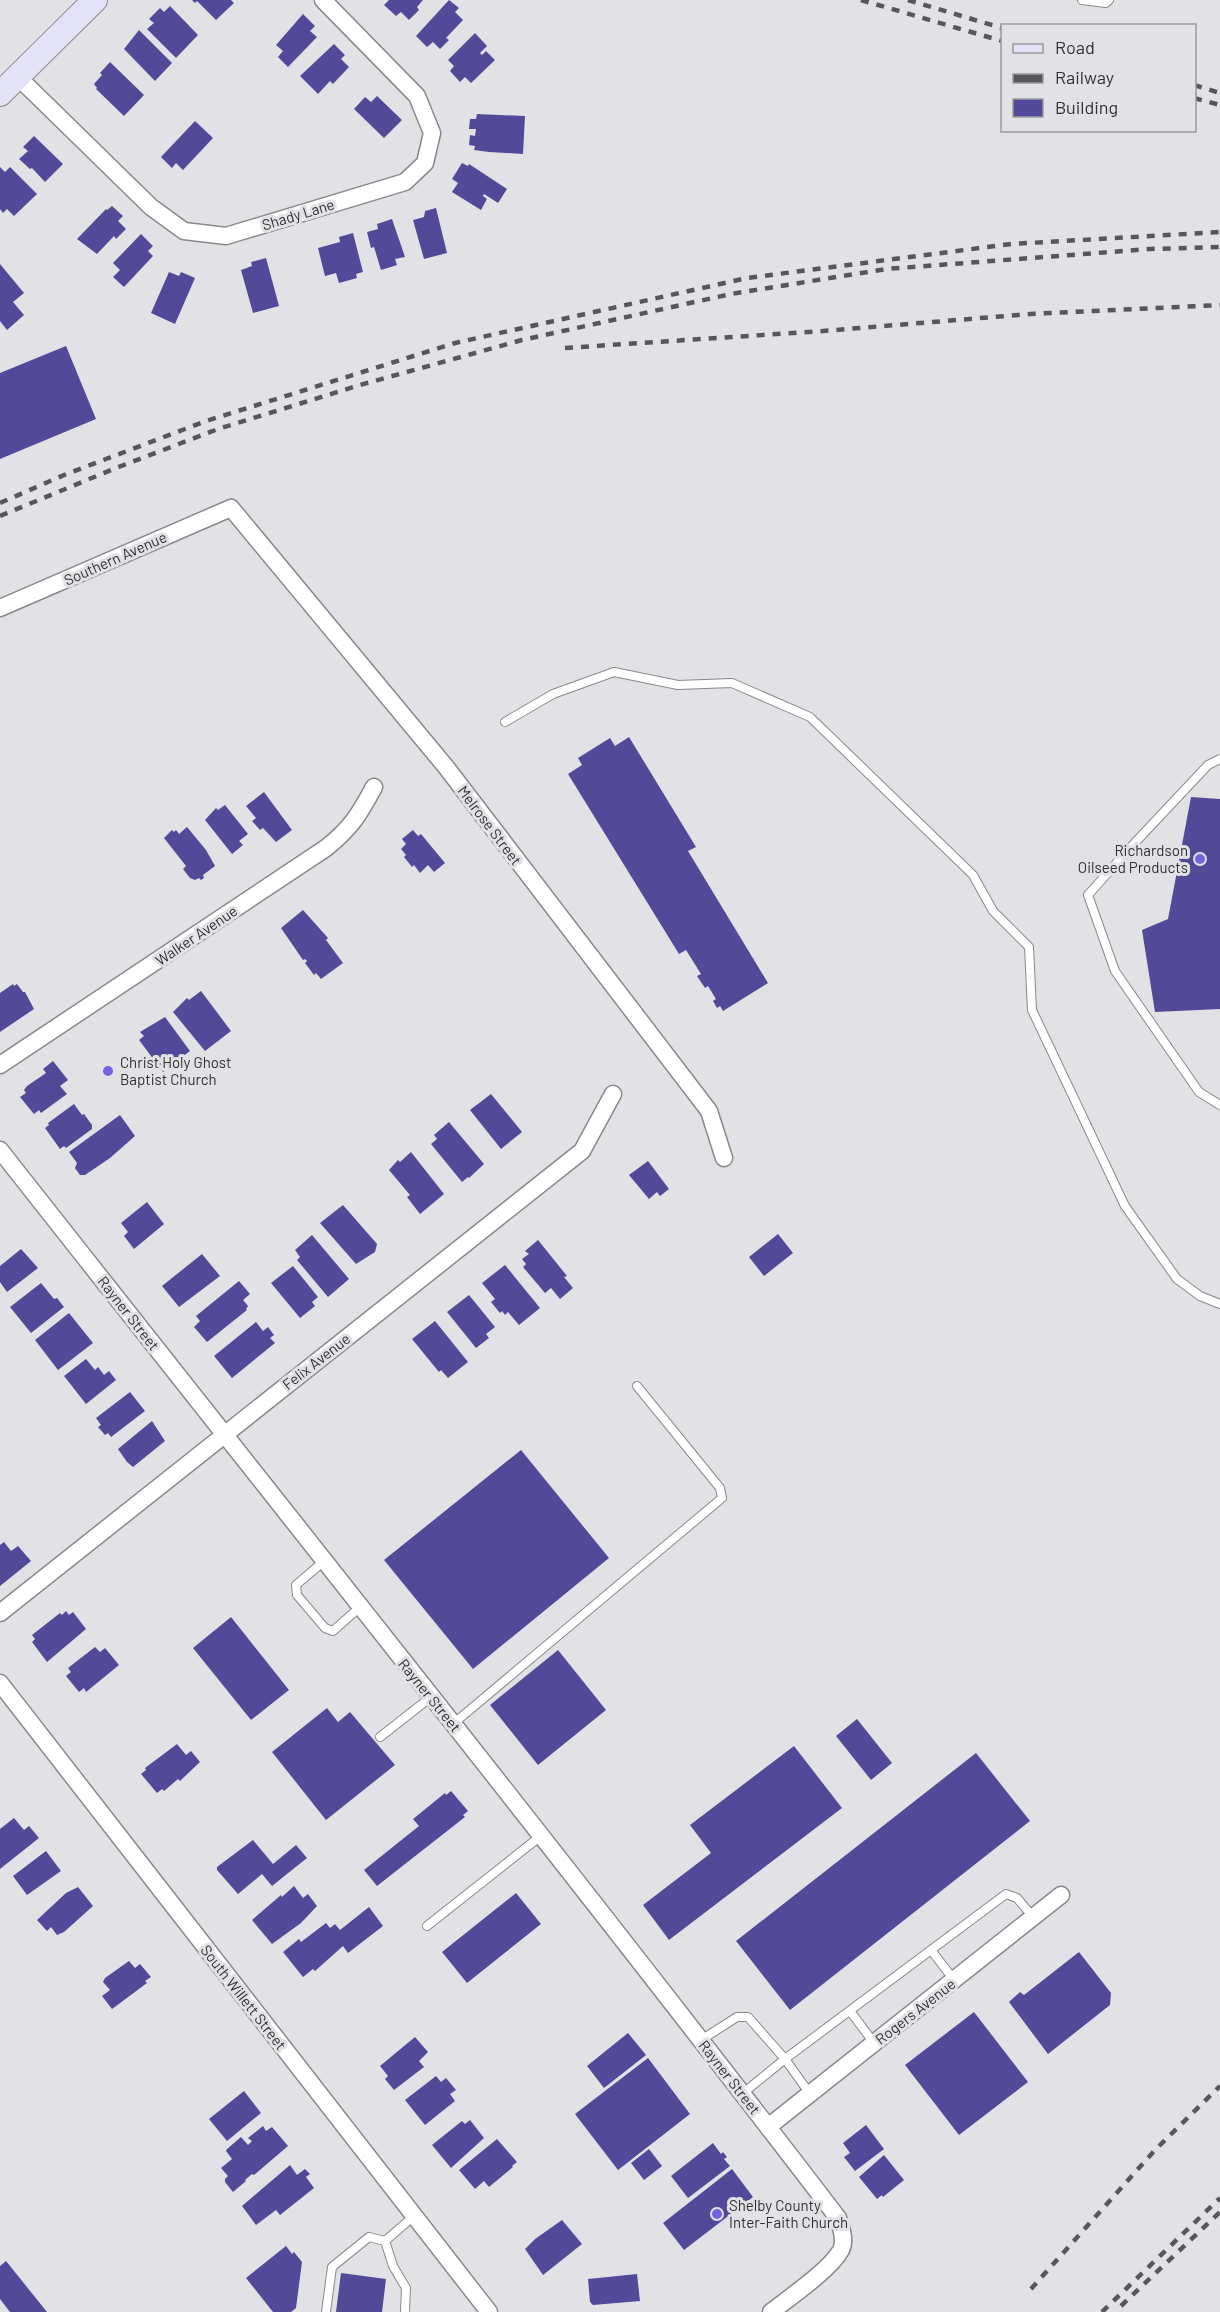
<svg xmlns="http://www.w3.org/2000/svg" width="1220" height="2312" font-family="Barlow,sans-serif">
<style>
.building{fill:#524998}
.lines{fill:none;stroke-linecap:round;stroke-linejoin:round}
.lane-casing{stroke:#88898c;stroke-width:10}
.street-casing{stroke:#88898c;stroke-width:19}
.secondary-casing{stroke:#88898c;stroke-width:26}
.lane{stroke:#fff;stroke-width:8}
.street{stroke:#fff;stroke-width:16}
.secondary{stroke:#e3e2f9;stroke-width:24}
.rail{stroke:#575759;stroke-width:4.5;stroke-dasharray:8 8;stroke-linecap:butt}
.poi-dot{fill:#7463de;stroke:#e2e2e6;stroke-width:2}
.labels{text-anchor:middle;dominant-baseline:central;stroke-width:6;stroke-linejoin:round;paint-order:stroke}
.street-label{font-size:15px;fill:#313133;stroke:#e2e2e6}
.poi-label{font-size:15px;fill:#313133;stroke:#e2e2e6;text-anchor:start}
</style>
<rect width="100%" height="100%" fill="#e2e2e6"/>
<!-- building -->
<path class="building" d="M192,0h39l3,3 -18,17 -19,-19 -2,2z
M389,0h34l-6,7 2,3 -10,10 -8,-8 -5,4 -12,-11z
M449,0l10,8 -4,4 8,8 -17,18 3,2 -9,9 -7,-7 -6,5 -11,-11z
M170,6l28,29 -22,23 -29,-29 7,-6 -5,-4 11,-11 4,4z
M303,14l12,12 -5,5 7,6 -29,30 -10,-10 5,-6 -7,-6z
M139,30l33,33 -17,18 -31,-32z
M475,33l12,13 -7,7 2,2 4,-4 9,9 -24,23 -6,-6 -5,5 -10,-11 4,-5 -6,-6z
M334,44l11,11 -4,4 8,8 -16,17 -3,-3 -12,13 -18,-18z
M110,62l34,33 -20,21 -28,-27 1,-1 -3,-4 8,-9 -2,-2z
M377,96l25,24 -18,18 -30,-29 11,-12 6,5z
M477,114l48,2 -2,38 -34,-2 -15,-2 1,-4 -6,-1 1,-10 5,1 1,-7h-7l1,-10h6z
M195,121l18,17 -30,32 -7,-7 -4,5 -11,-11z
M34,136l29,28 -18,18 -13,-14 -2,1 -11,-10 9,-8 -5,-4z
M462,163l6,3 1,-2 38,25 -9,14 -14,-9 -1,2 4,3 -6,11 -29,-18 6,-9 -6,-4z
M0,167l5,5 5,-5 27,27 -23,22 -7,-7 -4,4 -3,-4z
M112,206l11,10 -5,5 8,8 -10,10 -2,-3 -17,18 -20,-15 29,-30 1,1z
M436,208l11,45 -23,6 -11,-39 11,-3 1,-6z
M392,219l13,38 -10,2 2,6 -16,5 -7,-23 -3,1 -4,-16 11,-3 -1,-5z
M353,233l10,39 -7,2 1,4 -18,5 -3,-10 -11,3 -7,-28 22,-6 -1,-5z
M141,234l12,12 -5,5 5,5 -29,31 -11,-10 7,-7 -7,-7z
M266,258l13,48 -26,7 -12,-43 11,-4 -1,-4z
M0,264l24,29 -11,9 11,13 -17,15 -7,-9z
M169,272l10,4 2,-4 14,6 -20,46 -24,-11z
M66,346l30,73 -96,40v-86z
M629,737l67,110 -8,4 80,132 -45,28 -3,-5 -3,2 -4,-7 3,-2 -8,-13 -3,2 -8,-12 4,-2 -15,-24 -7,4 -111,-180 14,-9 -4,-7 32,-20 5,8z
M264,792l28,38 -16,12 -13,-14 -3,2 -8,-9 4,-3 -10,-12z
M1191,797l29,2v210l-65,3 -13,-82 26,-11z
M225,805l23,29 -9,7 4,4 -11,9 -27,-34 11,-12 2,2z
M187,827l19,23 9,16 -12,9 1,3 -3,2 -2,-2 -4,2 -5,-2 -7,-9 3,-3 -22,-28 8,-8 2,2 2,-2 3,4z
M413,830l5,6 3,-2 24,29 -11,9 -6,-7 -8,8 -6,-8 -2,2 -8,-10 2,-2 -5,-6 5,-5 -4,-5z
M303,910l25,28 -2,2 17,23 -22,16 -5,-6 -2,2 -9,-12 2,-2 -2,-2 -2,1 -22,-32z
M13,984l1,2 3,-2 6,8h2l9,17 -34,23v-39z
M201,991l30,40 -26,20 -32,-39 14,-14 2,2z
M165,1017l25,34 -27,21 -24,-32 5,-4 -4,-4z
M53,1061l15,19 -8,6 7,8 -26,19 -2,-3 -5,4 -14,-17 6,-4 -2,-3 3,-4 19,-13 -3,-4z
M491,1094l31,38 -21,17 -31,-39z
M74,1104l8,11 2,-1 8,11v4l-26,19 -2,-2 -4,3 -15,-21 4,-3 -1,-2z
M120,1115l15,21 -25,22 -25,17h-5l-5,-7 2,-5 -8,-11z
M449,1122l35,42 -15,14 -1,-1 -6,5 -31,-38 6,-5 -3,-4z
M411,1152l33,42 -24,20 -13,-17 3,-2 -21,-25 9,-10 2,2z
M648,1161l21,28 -9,7 -3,-4 -8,7 -20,-24z
M147,1202l17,22 -30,25 -10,-13 4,-4 -7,-9z
M343,1205l34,39 -2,8 -19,12 -36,-41z
M778,1234l15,19 -29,23 -15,-19z
M312,1235l37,44 -21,18 -31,-37 3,-3 -5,-7z
M538,1240l29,36 -3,1 9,11 -13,11 -9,-11 -6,5 -22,-26 3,-3 -4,-5 7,-5 -4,-3z
M21,1249l17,19 -31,24 -7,-10v-16z
M202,1254l18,22 -41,31 -17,-21z
M505,1265l35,43 -21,17 -11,-13 -3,3 -3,-4 -2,2 -9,-11 4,-3 -13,-16z
M293,1266l25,31 -6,5 3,4 -15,12 -29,-35z
M239,1281l11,13 -7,6 5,6 -2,3 1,1 -40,32 -13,-15 6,-6 -4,-5z
M41,1283l13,16 3,-1 7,9 -33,26 -21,-26z
M469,1295l26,32 -9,7 3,4 -13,10 -29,-36z
M69,1313l24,30 -35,27 -23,-30z
M435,1321l33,41 -20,16 -7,-8 -2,2 -27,-33z
M256,1322l7,9 5,-4 6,8 -4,3 5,5 -43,35 -18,-22z
M86,1359l9,11 3,-3 6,8 5,-4 7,9 -30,24 -22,-28z
M130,1392l15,19 -34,26 -3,-4 -3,2 -7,-8 3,-2 -5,-7z
M152,1421l13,20 -32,26 -6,-5 -9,-13z
M521,1450l88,108 -136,111 -89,-109z
M4,1542l7,9 7,-5 13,15 -31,25v-41z
M66,1611l3,4 4,-3 13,17 -39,33 -15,-20 3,-3 -3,-4 28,-22 2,2z
M231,1617l58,73 -38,30 -58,-72z
M95,1647l5,5 5,-4 14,17 -33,27 -2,-4 -5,4 -13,-16 5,-4 -3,-4z
M558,1650l48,60 -68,55 -48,-60z
M327,1708l11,14 12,-10 45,53 -69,55 -54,-68z
M857,1719l35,44 -21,17 -35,-44z
M177,1744l9,11 5,-4 9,11 -20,19 -2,-2 -14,12 -2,-2 -5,4 -16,-19 5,-4 -1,-2z
M794,1746l48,62 -173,132 -26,-35 68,-52 -21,-28z
M976,1753l54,68 -240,189 -54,-69z
M451,1791l17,20 -5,4 2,2 -88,69 -13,-16 55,-44 -6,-7 32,-26 1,2z
M14,1818l10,12 5,-4 10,12 -39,31v-40z
M253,1840l20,24 23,-19 11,13 -35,28 -10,-12 -24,20 -21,-24v-3z
M46,1851l15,20 -34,24 -14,-19z
M294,1886l9,12 5,-4 9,12 -16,17 -29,21 -20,-24 29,-25 1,2z
M78,1887l15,19 -29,26 -7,3 -6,-8 -4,4 -10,-11 29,-27z
M516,1893l25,31 -74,59 -25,-31z
M369,1907l14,19 -35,27 -5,-7 -28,25 -2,-2 -10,8 -20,-25 16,-13 2,3 25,-19 4,5 5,-4 5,6z
M1079,1952l32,41 -1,12 -62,49 -39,-52 11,-10 4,3z
M129,1961l6,7 5,-4 11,13 -6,4 2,2 -35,26 -10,-13 8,-6 -7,-8 2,-4z
M974,2012l54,70 -69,53 -54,-70z
M628,2033l18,22 -42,33 -17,-22z
M415,2037l13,15 -9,9 5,6 -30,23 -9,-11 3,-3 -8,-10z
M648,2058l42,56 -72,56 -43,-56z
M436,2076l5,6 5,-4 10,12 -6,4 5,7 -30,24 -20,-25z
M244,2091l17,22 -34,28 -18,-22z
M470,2120l14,18 -33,30 -19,-23 30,-24 3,3z
M866,2125l18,24 -29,22 -11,-14 6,-4 -7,-10z
M263,2126l3,5 6,-4 16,19 -34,29 -2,-1 -7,6 1,1 -13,11 -8,-10v-3l3,-3 -7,-8 11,-9 -6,-8 1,-2 14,-12 7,8 4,-4 -4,-3z
M497,2139l20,23 -5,4 1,1 -24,20 -5,-6 -9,8 -16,-19z
M713,2143l8,11 2,-2 4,5 -3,2 6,7 -42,32 -17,-22z
M649,2149l13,17 -18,14 -13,-17z
M884,2155l20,25 -21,17 -1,-2 -5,4 -18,-22z
M290,2165l7,10 8,-6 5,5 -4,3 8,11 -34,27 -4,-5 -20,15 -14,-19z
M732,2169l21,28 -69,53 -21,-27z
M562,2220l20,24 -39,31 -18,-26 10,-10z
M286,2246l6,8 2,-2 8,10 -6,46 -5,4h-18l-27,-34z
M6,2261l41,51h-37l-10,-13v-33z
M341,2273l45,6 -4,33h-46z
M637,2274l3,27 -47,4 -3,-3 -2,-23z"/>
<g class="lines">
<!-- lane casing -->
<g class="lane-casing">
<path id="lane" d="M1082,0l24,3 3,-3
M505,722l48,-28 61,-22 64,13 54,-2 78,34 163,158 20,36 36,36 3,63 93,196 52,73 23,17 20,8
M1220,759l-12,6 -79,84 -41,46 27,76 84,121 21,13
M323,1562l-27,23 1,10 28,33 8,3 27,-24
M453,1724l269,-226 -2,-10 -83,-102
M380,1737l51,-40
M427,1926l115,-91
M931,1950l23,30
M850,2011l24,32
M701,2040l36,-23h11l37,42 -43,35
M810,2094l-25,-35 221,-165 11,4 16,19
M385,2241l8,25 13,22 -1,24
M326,2312l6,-45 37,-30 16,4 29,-25"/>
</g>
<!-- street casing -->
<g class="street-casing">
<path id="street" d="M18,77l133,130 33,24 42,5 179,-54 20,-19 7,-30 -15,-37 -94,-96
M0,608l231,-100 215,259 263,344 15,47
M0,1065l326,-217c25,-20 33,-33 48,-61
M0,1150c280,356 563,709 838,1068 3,9 8,22 3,32 -11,20 -51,47 -70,62
M0,1613l582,-462 31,-57
M0,1683l489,629
M768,2127l293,-232"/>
</g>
<!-- secondary casing -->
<g class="secondary-casing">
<path id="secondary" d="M0,94l95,-94"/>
</g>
<!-- lane -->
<use href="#lane" class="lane"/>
<!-- street -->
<use href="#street" class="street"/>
<!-- secondary -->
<use href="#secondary" class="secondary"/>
<!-- rail -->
<path class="rail" d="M861,0l141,41
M908,0l94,28
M1194,85l26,8
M1194,98l26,7
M565,348l258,-17 207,-17 190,-9
M0,503l64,-28 142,-54 249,-78 292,-65 264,-34 209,-12
M0,516l116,-48 102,-39 142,-44 162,-45 209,-46 155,-25 264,-20 70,-2
M1031,2289l124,-139 65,-64
M1121,2306l99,-94
M1102,2312l118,-114"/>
</g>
<!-- markers -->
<g class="poi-dot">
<circle cx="1200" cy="859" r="6"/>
<circle cx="108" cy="1071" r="6"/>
<circle cx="717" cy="2214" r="6"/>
</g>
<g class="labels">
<!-- street labels -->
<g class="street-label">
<text transform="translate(298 214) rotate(-17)">Shady Lane</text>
<text transform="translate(115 558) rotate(-24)">Southern Avenue</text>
<text transform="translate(490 825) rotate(53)">Melrose Street</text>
<text transform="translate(196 935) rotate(-34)">Walker Avenue</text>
<text transform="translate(129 1313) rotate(52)">Rayner Street</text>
<text transform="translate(316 1361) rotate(-38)">Felix Avenue</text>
<text transform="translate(430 1695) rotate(51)">Rayner Street</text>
<text transform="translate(244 1997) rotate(52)">South Willett Street</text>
<text transform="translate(915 2011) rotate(-38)">Rogers Avenue</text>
<text transform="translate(730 2077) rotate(52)">Rayner Street</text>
</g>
<!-- poi labels -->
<g class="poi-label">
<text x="1188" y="850" text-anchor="end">Richardson<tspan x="1188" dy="17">Oilseed Products</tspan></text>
<text x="120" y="1062">Christ Holy Ghost<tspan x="120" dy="17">Baptist Church</tspan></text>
<text x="729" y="2205">Shelby County<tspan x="729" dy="17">Inter-Faith Church</tspan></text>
</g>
</g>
<!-- legend -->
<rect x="1001" y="24" width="195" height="108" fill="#e2e2e6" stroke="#9b9b9e" stroke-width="1.5"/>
<rect x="1013" y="44" width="30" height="9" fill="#e3e2f9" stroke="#9b9b9e" stroke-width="1.5"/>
<text x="1055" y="54" font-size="18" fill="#313133">Road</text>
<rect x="1013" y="74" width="30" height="9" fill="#575759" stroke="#9b9b9e" stroke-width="1.5"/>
<text x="1055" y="84" font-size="18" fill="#313133">Railway</text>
<rect x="1013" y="99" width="30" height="18" fill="#524998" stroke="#9b9b9e" stroke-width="1.5"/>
<text x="1055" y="114" font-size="18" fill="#313133">Building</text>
</svg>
